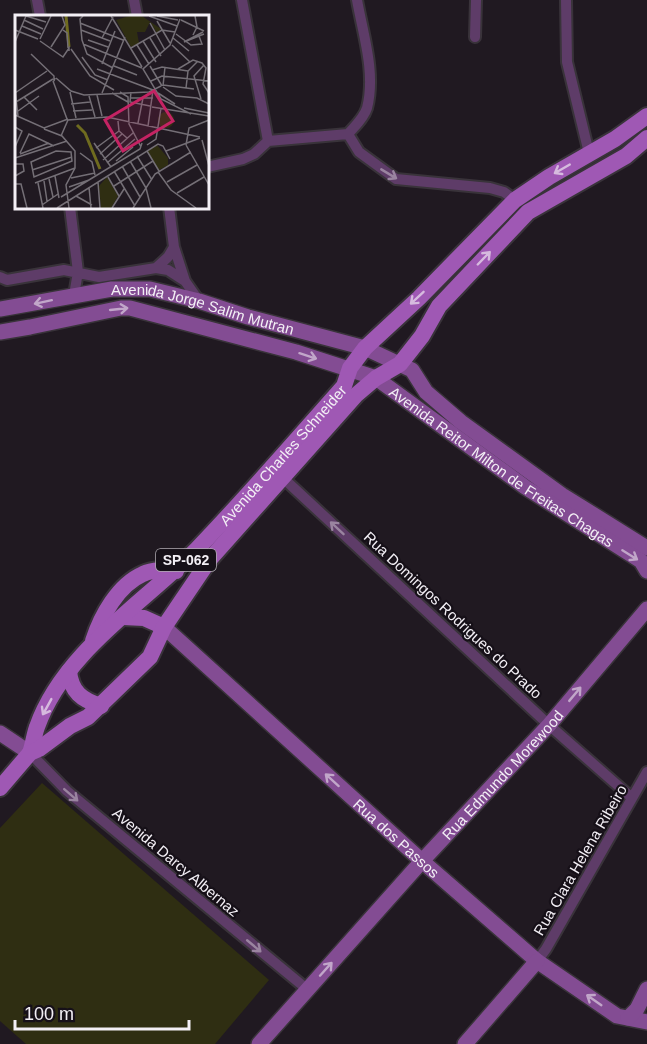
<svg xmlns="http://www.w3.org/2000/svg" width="647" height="1044" font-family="Arial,sans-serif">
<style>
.green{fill:#2f2e12}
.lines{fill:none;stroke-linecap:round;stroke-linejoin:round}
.street-casing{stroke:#39333a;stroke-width:14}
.secondary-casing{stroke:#39333a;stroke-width:18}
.primary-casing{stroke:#39333a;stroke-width:20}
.street{stroke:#5e3c68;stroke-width:10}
.secondary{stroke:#834c93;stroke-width:15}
.primary{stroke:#9f58b4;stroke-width:16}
.oneway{stroke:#d6bade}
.oneway2{stroke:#9a84a0}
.oneway3{stroke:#c1a6c9}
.labels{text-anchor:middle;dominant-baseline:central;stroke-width:4.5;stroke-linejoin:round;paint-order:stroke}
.shield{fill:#161018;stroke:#b1acb3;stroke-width:1.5}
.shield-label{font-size:14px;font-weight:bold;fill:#f3eff5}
.street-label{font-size:15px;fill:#f3eff5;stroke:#161018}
.inset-river{fill:none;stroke:#6f6b1f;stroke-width:3}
.inset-road{fill:none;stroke:#746f76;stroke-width:1.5}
.view{fill:#c42363;fill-opacity:0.15;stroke:#c42363;stroke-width:3}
.inset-edge{fill:none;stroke:#f3eff5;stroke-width:3}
</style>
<rect width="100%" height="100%" fill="#201921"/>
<!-- green -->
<path class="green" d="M42,783l227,197 -54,64h-189l-26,-23v-193z"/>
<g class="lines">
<!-- street casing -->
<g class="street-casing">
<path id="street" d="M37,0l3,16
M134,0l3,16
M242,0l26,141
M566,0l1,62 22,91
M475,37l1,-37
M348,134l11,18 37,27 94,9 14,4 11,8
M348,134c7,-8 16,-16 19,-26 9,-35 -4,-74 -10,-108
M207,167l36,-8 11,-5 14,-13 80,-7
M70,207l8,65 -4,23
M169,207l5,40 11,34 14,20
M156,268l12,-11 6,-10
M0,277l7,3 57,-10 35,7 57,-9 12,2 17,11
M282,477l267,248 83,73
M30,753l37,38 241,199
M537,961l9,-12 101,-177"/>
</g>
<!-- secondary casing -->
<g class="secondary-casing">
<g id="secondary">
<path id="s1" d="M0,309l112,-20h38l49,12 49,16 117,31 47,22 14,22 35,30 101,73 85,53"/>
<path id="s2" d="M0,332l30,-5 91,-19h9l166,44 80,26 149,109 116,74 6,10"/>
<path id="s3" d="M164,627l258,234 115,100 80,55 30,6"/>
<path d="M0,733l30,20"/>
<path d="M628,1018l9,-9 10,-20"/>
<path id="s4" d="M259,1044l163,-183 127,-136 98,-116"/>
<path d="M465,1044l72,-83"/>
</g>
</g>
<!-- primary casing -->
<g class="primary-casing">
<g id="primary">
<path d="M123,617l21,1 20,9"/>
<path d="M93,641c8,-25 25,-56 50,-67 10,-5 22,-4 33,-3"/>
<path d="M69,671c2,21 13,29 32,35"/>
<path id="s5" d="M30,753c3,-8 4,-18 7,-26 26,-75 107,-124 160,-178 51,-53 99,-109 147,-163l6,-18 15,-20 54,-50 96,-98 34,-23 66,-38 32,-23"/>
<path d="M0,788l30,-35 9,-4 31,-23 18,-9 62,-60 14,-30 46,-68 146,-164 20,-17 24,-14 22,-28 17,-30 89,-94 98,-56 21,-18"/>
</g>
</g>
<!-- street -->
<use href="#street" class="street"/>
<!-- secondary -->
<use href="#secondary" class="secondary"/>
<!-- primary -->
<use href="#primary" class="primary"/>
</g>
<!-- one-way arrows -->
<defs><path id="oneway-shaft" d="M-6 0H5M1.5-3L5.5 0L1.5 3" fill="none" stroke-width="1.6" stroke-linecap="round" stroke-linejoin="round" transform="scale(1.5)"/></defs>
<g class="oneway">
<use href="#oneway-shaft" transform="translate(562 169) rotate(150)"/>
<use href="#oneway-shaft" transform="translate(484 258) rotate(-46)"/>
<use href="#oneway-shaft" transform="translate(417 298) rotate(137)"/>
<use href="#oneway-shaft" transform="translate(47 707) rotate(119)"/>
</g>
<g class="oneway2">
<use href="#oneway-shaft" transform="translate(389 174) rotate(31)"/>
<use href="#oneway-shaft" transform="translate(337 528) rotate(-137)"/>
<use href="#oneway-shaft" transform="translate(71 795) rotate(41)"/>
<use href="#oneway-shaft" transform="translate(254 946) rotate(40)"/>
</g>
<g class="oneway3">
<use href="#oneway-shaft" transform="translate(43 302) rotate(168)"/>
<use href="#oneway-shaft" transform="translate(119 309) rotate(-6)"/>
<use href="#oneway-shaft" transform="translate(308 356) rotate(18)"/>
<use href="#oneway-shaft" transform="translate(630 555) rotate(32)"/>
<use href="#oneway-shaft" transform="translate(575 694) rotate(-50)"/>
<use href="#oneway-shaft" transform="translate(332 780) rotate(-138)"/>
<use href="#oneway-shaft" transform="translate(326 969) rotate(-48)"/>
<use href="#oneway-shaft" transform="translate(594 1000) rotate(-145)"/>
</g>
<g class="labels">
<!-- shield labels -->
<rect class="shield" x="156" y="549" width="60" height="22" rx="4.5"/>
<g class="shield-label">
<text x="186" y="560">SP-062</text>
</g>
<!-- street labels -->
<g class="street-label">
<text stroke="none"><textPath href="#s1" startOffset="207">Avenida Jorge Salim Mutran</textPath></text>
<text stroke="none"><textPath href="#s5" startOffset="396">Avenida Charles Schneider</textPath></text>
<text stroke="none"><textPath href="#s2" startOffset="542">Avenida Reitor Milton de Freitas Chagas</textPath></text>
<text transform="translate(453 615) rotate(43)">Rua Domingos Rodrigues do Prado</text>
<text stroke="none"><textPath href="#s4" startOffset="363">Rua Edmundo Morewood</textPath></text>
<text stroke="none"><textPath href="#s3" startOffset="314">Rua dos Passos</textPath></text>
<text transform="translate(580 860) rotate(-60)">Rua Clara Helena Ribeiro</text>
<text transform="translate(176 862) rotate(40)">Avenida Darcy Albernaz</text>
</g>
</g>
<!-- overview -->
<g transform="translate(15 15)">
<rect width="194" height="194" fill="#201921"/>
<path d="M114,1h13l19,13 -4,4 -7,-11 -5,10h-8l2,11 -8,4 -15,-27zM143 105a8 8 0 1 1 16 0a8 8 0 1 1-16 0ZM142,130l11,13v7l-9,5 -12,-19zM92,162l11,19 -7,12h-10l-2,-22z" fill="#2f2e12"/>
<path class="inset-river" d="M51,1l3,31M62,110l8,8 15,36"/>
<path class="inset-road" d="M11,1l20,6M68,1l-3,3 2,21 5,14 26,14M96,1l31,51M134,1l28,10M142,1l21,4M165,4l-10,26 -27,24 18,30 30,15M9,5l19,9M166,5l23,11M142,6l13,22M65,8l43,17M135,8l15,27M7,11l19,8M0,15l23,9M48,15l4,3 1,15M66,15l29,11M188,17l-19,10 20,-8M161,19l15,11 11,-1 -3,-8M178,20l4,-8 -2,-11M87,23l11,-21M135,23l11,18M158,23l16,13M25,24l11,-23M73,25l20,7M25,26l23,16 6,-9v3M128,26l13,21M0,27l11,-26M68,29l59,24M122,30l12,19M157,30l18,17M36,32l14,-22 -3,-9M116,33l31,-18 13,2M56,34l19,27 24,14M16,39l23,22v5l1,-3M67,42l13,18 13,5M87,49l13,-33M99,51l23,9M135,51l12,20M82,54l56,21M163,54l15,-9 9,3 4,5 -3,16 6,9M137,55l10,-3 26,4M41,63l15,13 13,4 65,-3 12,-6M38,66l14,38M136,66l11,-5 47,5M148,70l31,4M148,71l2,-19M148,72l13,9 21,2 12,6M171,73l2,-17 10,-10M0,74l3,27M55,77l6,26M105,77l8,5 1,27 12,23M116,77l-1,10 20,4M0,78l32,-22M87,78l23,-56M97,78l16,9M143,78l17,11M82,80l5,21M74,81l6,21M9,82l13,13M116,83h22M186,84l-7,-23 10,-11M1,87l37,-23M56,89l19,-2M137,92l57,9M169,93l25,5M3,96l21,-15M58,96l19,-1M0,100l29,13 24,-9M103,106l1,10 8,7M123,108l5,-25M133,111l5,-36M0,112l7,4 -7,16M29,114l18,7 13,15v17l-9,17 3,23M46,121l7,-16 39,-3 93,20M187,125l7,26M79,128l17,24M132,130l9,-6 5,-31M171,130l23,40M171,130l3,-17 20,-8M81,133l23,-17M41,136l15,1 1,9 -38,16 -3,-15zM132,136l12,20M151,136l34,-13M5,138l9,-19 25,12M65,138l12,9 3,13M5,139l29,-11M85,139l22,-20M122,141l15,24M0,143l52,-17M88,145l30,-27M101,146l17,-14M115,146l16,27M92,148l28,-24M0,149h8l1,7 -9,5M107,151l18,31M17,155l40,-13M99,156l21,35M143,157l13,18 25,18M40,161l4,22M93,162l11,19M56,163l24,-5M34,164l4,18M29,166l3,20M83,167l2,26M152,167l30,-17M20,168l40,-15M23,168l5,25M0,169h6l6,24M99,171l39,-25M54,172l20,-7M74,172l2,21M131,173l5,20M162,178l27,-16M61,181l16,9M46,182l79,-48 2,-6M27,190l16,-11M42,193l101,-64 5,2 7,13M97,193l12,-19M118,193l22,-34 36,-22"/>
<path class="view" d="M139,76l19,30 -50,30 -18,-31z"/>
<rect width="194" height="194" class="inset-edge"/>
</g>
<!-- scale -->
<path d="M15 1020v9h174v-9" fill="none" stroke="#f3eff5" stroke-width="3"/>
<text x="24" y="1020" font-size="18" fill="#f3eff5" stroke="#161018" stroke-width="4.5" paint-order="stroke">100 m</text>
</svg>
